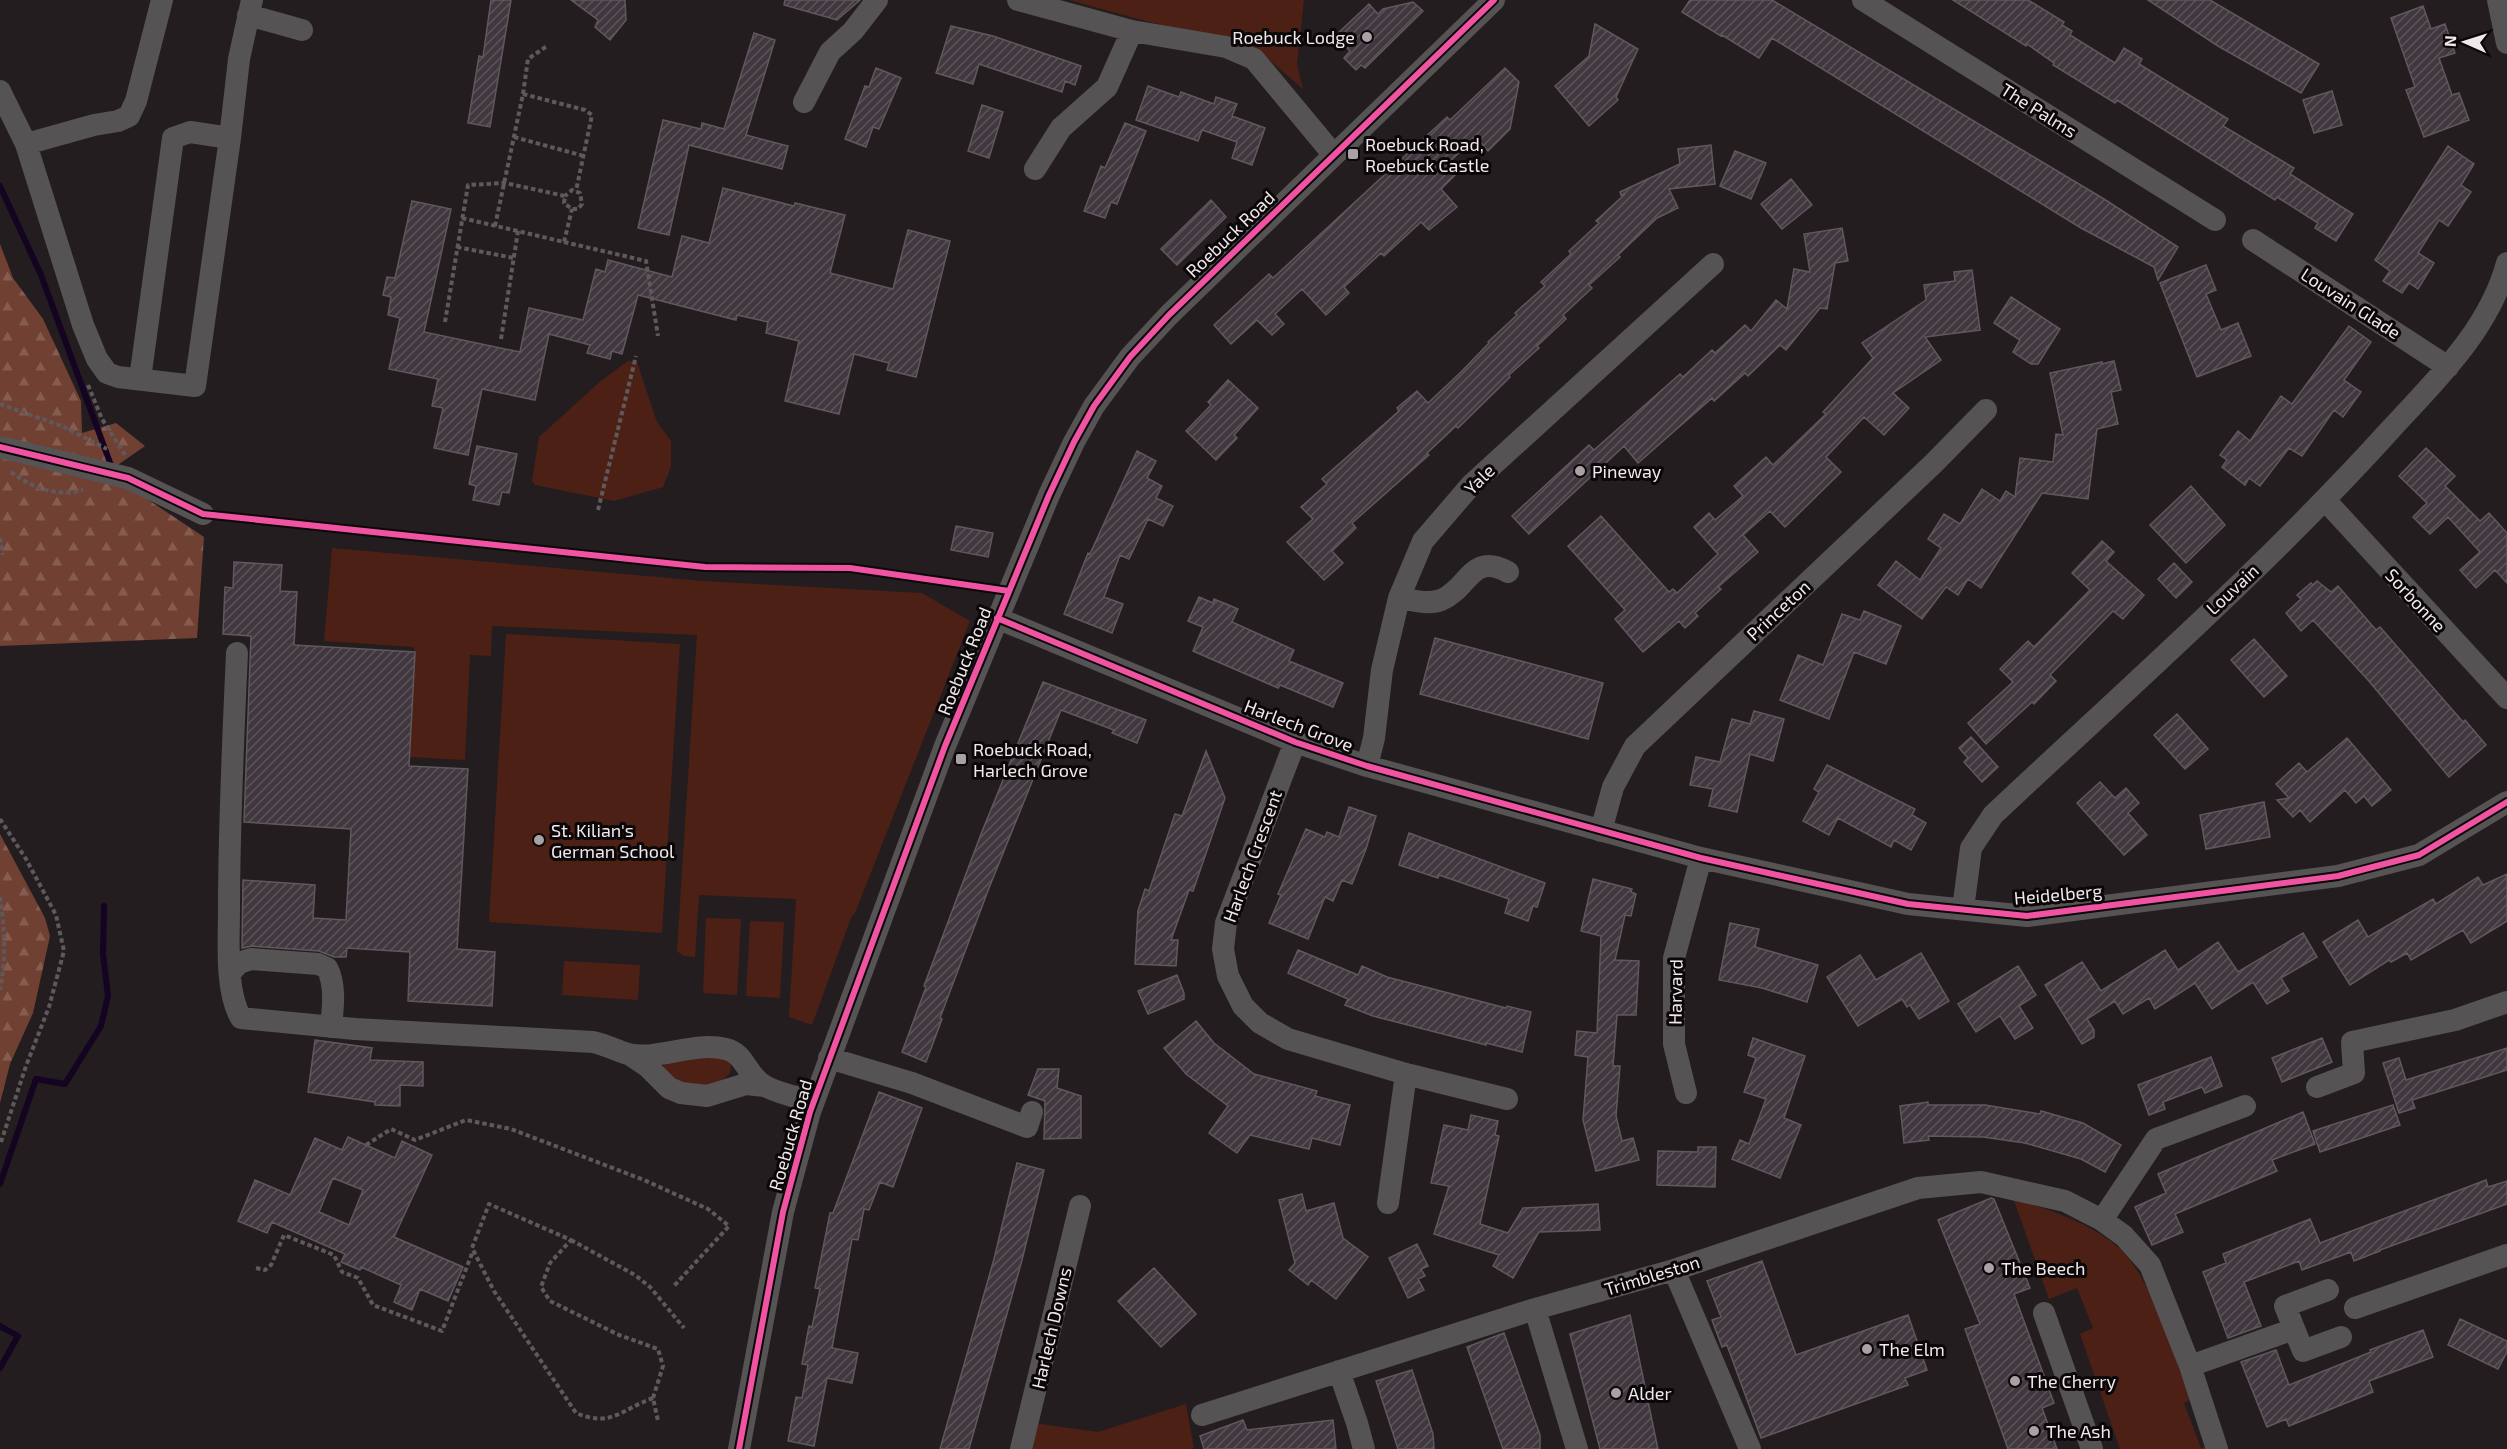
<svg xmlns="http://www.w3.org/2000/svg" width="2507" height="1449" font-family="'Exo 2',sans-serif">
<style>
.green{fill:#4c2015}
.forest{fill:url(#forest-firs)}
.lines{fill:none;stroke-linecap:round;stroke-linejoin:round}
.stream{stroke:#140321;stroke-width:6}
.building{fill:url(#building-hatch);stroke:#5e595c;stroke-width:1.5;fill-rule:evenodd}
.path{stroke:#5e5a5c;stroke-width:4;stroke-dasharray:4.5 3;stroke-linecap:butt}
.minor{stroke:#565354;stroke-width:22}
.cycleway-casing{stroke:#0b0708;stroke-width:10}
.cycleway{stroke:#f153a3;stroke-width:6}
.poi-dot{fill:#a8a2a5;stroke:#0b0708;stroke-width:2}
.labels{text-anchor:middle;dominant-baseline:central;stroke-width:6;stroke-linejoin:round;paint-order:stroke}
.poi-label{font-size:18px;fill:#f0e9ec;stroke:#0b0708;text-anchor:start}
.street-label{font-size:18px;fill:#f0e9ec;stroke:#0b0708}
</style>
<defs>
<pattern id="forest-firs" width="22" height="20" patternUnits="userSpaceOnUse" patternTransform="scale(1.5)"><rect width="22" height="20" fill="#704032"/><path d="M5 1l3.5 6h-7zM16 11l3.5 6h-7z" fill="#855c50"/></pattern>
<pattern id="building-hatch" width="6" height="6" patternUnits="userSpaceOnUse" patternTransform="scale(1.5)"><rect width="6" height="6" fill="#41373f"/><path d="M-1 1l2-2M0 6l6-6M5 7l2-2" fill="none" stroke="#5d545b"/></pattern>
</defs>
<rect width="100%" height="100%" fill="#231d20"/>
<!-- green -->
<path class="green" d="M1069,0h235l-7,64 6,25 -51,-44 -28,-9 -49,-7z
M628,361l9,1 20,60 14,19v26l-8,20 -49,14 -79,-16 -3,-4 7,-44 63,-57z
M332,548l371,33 219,12 48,28 -115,292 -4,5 -39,107 -23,-8 7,-118 -97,-4 -4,62 -12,-1 -6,-5 20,-316 -205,-9 -1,30 -21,-1 -5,105 -56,-3 6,-106 -2,-4 -89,-6z
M506,634l174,10 -18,289 -173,-11z
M706,918l35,1 -4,76 -34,-2z
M750,921l34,1 -4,76 -34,-2z
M564,961l76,4 -2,35 -76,-5z
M721,1055l10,9 -1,9 -11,11 -42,3 -14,-20 4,-7z
M2013,1198c37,13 78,24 108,52 31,29 53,107 69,150l-6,3 17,45 7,-1v2h-88l-40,-115 13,-6 -16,-40 -28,11z
M1186,1404l8,44 -4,1h-165l8,-26 65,9z"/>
<!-- forest -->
<path class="forest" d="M0,244l13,34 30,41 38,82 1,32 34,-10 29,23 -33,23 -112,-33z
M0,452l126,33 78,52 -7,101 -197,8z
M0,834l45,84 5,18 -17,77 -23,51 -10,39z"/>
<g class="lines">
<!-- stream -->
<path class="stream" d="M0,186l41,89 71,193
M0,1184l36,-105 29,5 36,-58 7,-30 -5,-42 1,-48
M0,1326l18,10 -18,32"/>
</g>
<!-- building -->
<path class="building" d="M491,0h20l-21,127 -22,-4 11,-67 4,1z
M571,0h54l1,20 -16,20 -15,-13 3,-7z
M785,0h75l-23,20 -53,-15z
M1690,0h82l332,199 74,48 -20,33 -4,-13 -73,-39 -309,-190 -13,20 -37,-23 -1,1 -39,-24z
M1953,0h75l36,22 -2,3 10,6 -2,4 45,28 9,-15 18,11 -3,5 89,55 -5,7 71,42 -4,6 63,40 -17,27 -21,-13 3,-5 -41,-26 -2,3 -30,-19 -128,-81 -2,3 -62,-38 1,-2 -27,-19 -1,2z
M2148,0h62l109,64 -18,29 -83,-47z
M1413,2l10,9 -58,57 -4,-3 -5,5 -12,-12 6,-7 -15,-15 34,-32 9,10 5,-5z
M2423,6l8,23 14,-5 10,29 -16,5 13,37 7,-2 10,27 -45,17 -18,-47 9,-3 -24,-69z
M1595,24l43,25 -22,48 2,3 -29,26 -34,-40 34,-30z
M951,26l42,10 88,30 -6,19 -10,-4 -3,11 -83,-28 -6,20 -37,-11z
M754,33l21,7 -29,95 42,11 -6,23 -93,-24 -20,90 -31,-7 25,-108 38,9 1,-6 22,6z
M876,68l25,10 -22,51 -6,-2 -7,20 -21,-8 20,-53 4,1z
M1505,68l14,14 -9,47 -22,22 -12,-14 -29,27 9,10 -15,15 16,18 -28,23 -8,-8 -37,34 -3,-3 -37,34 5,6 -23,22 -24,-26 -27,25 9,10 -12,11 -15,-15 -26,24 -17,-19 55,-51 4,4 174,-161 3,3z
M1148,86l31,11 2,-5 33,12 2,-7 21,7 -5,12 33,12 -13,37 -20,-7 5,-16 -35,-12 -4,11 -62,-21z
M2332,91l10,34 -28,8 -11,-33z
M982,105l21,7 -14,46 -21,-7z
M1125,123l21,8 -29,73 -6,-2 -6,16 -21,-7 17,-45 4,2z
M1711,145l4,39 -46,5 9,19 -21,10 -39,37 2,2 -31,28 3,3 -29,27 3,4 -29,27 2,2 -30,27 1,2 -52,51 -2,-2 -29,27 2,2 -77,68 4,5 -24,23 11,12 -19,17 -37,-38 26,-23 -12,-12 26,-23 -5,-5 77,-68 -2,-3 20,-17 11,12 33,-31 28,-29 -1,-1 29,-27 -2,-2 30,-27 -4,-4 30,-28 -2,-3 30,-28 -3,-2 29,-27 -4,1 -1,-3 60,-28 -2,-15z
M2448,146l26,18 -13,21 10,7 -23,34 -9,-6 -21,33 16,10 -16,26 -9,-6 -7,10 -19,-12 7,-10 -15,-11z
M1735,151l31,12 -15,36 -31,-13z
M1791,179l21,26 -30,24 -21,-25z
M723,188l71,18 1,-3 50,12 -15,58 63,16 15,-59 42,11 -34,136 -29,-7 2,-7 -35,-9 -15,60 -54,-13 14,-60 -33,-8 2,-11 -31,-7 -1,5 -98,-25 -16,59 -10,-3 -2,8 -23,-6 3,-8 -41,-11 -14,66 -53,-11 -14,66 -34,-7 9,-40 -11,-2 6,-27 -49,-10 11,-51 -12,-3 3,-18 -8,-2 4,-18 8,1 17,-77 39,8 -27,123 96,20 9,-44 54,12 13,-51 9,3 3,-12 64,17 10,-41 27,7z
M1211,200l15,17 -49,48 -16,-16z
M1842,228l6,33 -13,2 -8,46 -7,-1 -34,42 -6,-5 -32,31 -3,-3 -31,28 -2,-3 -74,65 -14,-17 -95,88 -17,-18 77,-71 5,5 86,-76 3,3 29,-27 3,3 30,-28 6,6 25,-31 11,9 7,-40 16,3 -6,-38z
M2206,265l10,25 -10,4 15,36 17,-7 13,33 -54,21 -37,-94z
M1972,270l8,60 -55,7 16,23 -48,33 16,15 -25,27 -20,-18 -38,40 15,15 -56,55 -15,-16 -27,24 15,17 -40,35 3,2 -26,24 3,3 -13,12 -6,-7 -36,31 -28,-33 10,-9 -57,-64 33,-30 68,76 4,-3 4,4 41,-39 -24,-27 15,-14 6,7 28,-24 -9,-10 32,-29 7,8 53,-51 -3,-2 50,-54 -11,-15 64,-43 -2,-15 31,-4 -1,-9z
M2011,297l49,32 -22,35h-7l-18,-12 7,-12 -26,-17z
M2349,326l22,16 -27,38 17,12 -18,25 -9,-7 -32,46 -13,-8 -29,38 -11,-8 -4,7 -23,-18 5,-7 -7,-5 18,-24 12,10 31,-45 11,8z
M2114,361l7,29 -10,2 7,32 -21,5 -9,70 -46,-6 -61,95 -13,-9 -10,16 -12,-8 -24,32 -44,-34 18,-24 24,19 21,-32 -13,-9 16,-25 16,10 22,-35 18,12 6,-10 9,6 5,-39 33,4 3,-28 7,1 -13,-62 52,-11v2z
M1228,380l30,28 -24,27 3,3 -21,22 -30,-29 25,-26 -3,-3z
M477,446l40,8 -8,39 -7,-1 -3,13 -26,-5 3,-14 -7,-2z
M2426,448l29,28 -10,10 35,35 9,-8 18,20v50l-12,-13 -19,18 -16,-18 20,-18 -32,-35 -18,17 -17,-17 14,-14 -28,-27z
M1137,451l19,10 -9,17 15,8 -6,12 17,8 -10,20 -15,-7 -19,40 -9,-4 -16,42 19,7 -11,29 -48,-19 24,-61 2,1z
M2191,486l34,39 -39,38 -36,-38z
M956,526l37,7 -5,24 -37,-7z
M2102,541l12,11 -8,9 38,34 -21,24 -10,-8 -63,64 6,6 -22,23 -2,-2 -46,42 -18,-21 45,-41 -13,-13 28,-28 6,6 56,-57 -18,-17z
M234,562l48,3 -2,26 17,1 -3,53 121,7 -6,114 59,3 -11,180 38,3 -3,54 -84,-5 2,-49 -63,-4 -1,9h-12l-15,-6 -67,-5 -10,2 1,-68 72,5 -2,33 33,2 5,-91 -107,-7 7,-186 -28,-2 2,-47 8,1z
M2174,563l18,19 -16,16 -18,-19z
M2317,581l14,11 7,-6 38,44 4,-3 83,95 2,-2 21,25 -37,32 -81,-97 -55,-60 -12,11 -15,-18 15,-14 -4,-4 14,-12 2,2z
M1199,597l14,6 1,-4 24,10 -6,13 62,28 -5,11 54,22 -10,24 -53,-22 -2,3 -85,-37 10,-24 -15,-6z
M1864,611l37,15 -15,38 -32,-12 -25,67 -49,-19 18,-45 25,10 19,-51 18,6z
M1435,638l168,45 -15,56 -168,-45z
M2254,639l33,37 -23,21 -33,-37z
M1043,682l103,38 -9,23 -25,-10 2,-3 -53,-20 -72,178 -49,130 2,1 -16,43 -24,-10 24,-65 -2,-1 57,-152z
M1754,711l30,8 -11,42 -23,-7 -13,58 -28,-6 4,-17 -23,-4 6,-28 24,5 12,-43 18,5z
M2177,714l31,35 -23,20 -31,-34z
M1971,737l27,30 -16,15 -18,-20 4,-4 -9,-10z
M2347,738l44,52 -19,16 -8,-10 -8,7 -11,-13 -35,32 -10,-12 -7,7 -16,-17 12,-2 -13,-14 23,-21 8,9z
M1206,751l19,47 -32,93 -4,-1 -18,50h7l-2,26 -41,-2 3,-53 7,-22 4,2 26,-77 7,2z
M1827,765l88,44 -3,6 14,8 -15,27 -17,-10 -3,7 -53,-29 -9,17 -26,-14 16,-29 -5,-3z
M2100,782l15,16 11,-10 13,15 -11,10 19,22 -23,20 -47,-52z
M2264,802l6,35 -64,12 -6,-34z
M1349,807l27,9 -10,33 -14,35 -10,-4 -9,21 -8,-4 -17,42 -39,-16 12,-28 -3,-1 28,-65 19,8 2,-5 12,5z
M1409,833l136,50 -8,24 -4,-1 -5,15 -23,-8 4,-14 -70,-24 -1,3 -39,-13z
M2507,874v47l-36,22 -8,-13 -52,30 -4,-7 -16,9 -2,-2 -39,25 -27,-43 35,-22 10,17 65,-38 3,5 42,-27 5,8z
M1593,879l39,10 -1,3 5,2 -5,22 -6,-1 -10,45 24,1 -3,54h-19l-4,51h7l-4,50 6,25 11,-3 6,22 -43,11 -13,-51 5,-63 -13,-2 2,-24 20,2 4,-97 -20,-5z
M1730,923l29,6 -4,18 63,18 -11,37 -45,-14 -43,-8z
M2303,933l14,24 -36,21 8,13 -22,13 -14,-22 -41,27 -17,-26 -40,26 -6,-11 -26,16 -8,-13 -28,18 7,11v7l-12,7 -37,-59 37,-23 19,29 64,-41 13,20 40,-28 20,30z
M1298,950l60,25 4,-9 25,11 119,31 1,-2 24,6 -9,40 -36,-9v2l-113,-29 -28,-11 3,-6 -60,-26z
M1921,953l28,48 -30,18 -9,-14 -3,2 -5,-8 -44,27 -31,-49 33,-22 16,25z
M2018,966l18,29 -17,11 14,22 -18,11 -15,-23 -24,16 -18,-28z
M1177,975l7,18v6l-36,15 -10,-23z
M1196,1021l18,22 40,31 63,17 -2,5 35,9 -10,40 -28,-7 -3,11 -59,-14 -13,18 -28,-20 19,-27 -42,-32 -22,-26z
M1753,1038l52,18 -21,62 17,7 -21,53 -48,-19 8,-19 9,4 17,-45 -22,-7 12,-34 -8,-3z
M2322,1038l10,24 -50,20 -10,-24z
M315,1040l57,8 -2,12 53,2v24l-23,-1v21l-25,-1v-3l-67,-10z
M2507,1048v22l-95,30 3,8 -16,5 -16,-50 16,-5 7,22z
M2211,1057l11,29 -17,7 -3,-6 -39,15 2,7 -16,6 -11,-30z
M1038,1069h21l-2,19 24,8v42l-37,1 1,-38 -17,-6z
M879,1092l43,16 -29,79 -13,-5 -11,28 -5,-1 -6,31 -6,-1 -20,109 26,5 -6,30 -25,-5 -13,68 -26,-5 8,-44 6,1 6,-33 -6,-1 7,-38 3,1 8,-38 -5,-1 15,-75h3z
M1928,1102v3h57l55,9 1,-3 42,12 38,22 -16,27 -24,-13 -56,-16 -42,-6 -55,-1 1,4 -25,3 -4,-37z
M2393,1105l7,20 -80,27 -7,-21z
M2303,1112l12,32 -43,16 5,11 -102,43 8,18 -31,13 -17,-38 31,-14 -8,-19z
M1471,1115l27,6 -3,14 4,1 -19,88 28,9 15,-25 75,-4 2,26 -61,2 -26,46 -20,-12 6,-11 -65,-21 15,-48 -18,-3 13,-58 24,5z
M348,1137l47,21 7,-17 30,14 -38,82 69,30 -15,34 -28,-12 -8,21 -18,-8 7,-17 -40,-18 -1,3 -19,-8 4,-8 -73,-32 -5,11 -29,-12 17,-41 35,15 25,-57 27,12zM333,1178l30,12 -14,35 -30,-13z
M1698,1147h18l-1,40 -58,-2 1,-34 40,1z
M1017,1163l27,7 -22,90 -53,189h-29l54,-190z
M2486,1180l2,7 19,-6v23l-127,46v1l-26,10 -3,-9 -49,18 -3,-9 -55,21 17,44 -33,12 -25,-66 23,-9 -3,-9 87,-35 10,24z
M1302,1194l4,17 28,-8 9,35 25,19 -32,42 -25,-19 -3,5 -19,-15 6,-7 -16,-63z
M1991,1198l3,1 36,89 -16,6 40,109 -12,5 15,41h-49l-43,-120 15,-5 -42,-104z
M1417,1244l11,22 -7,3 4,7 -7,3 6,11 -16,8 -19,-40z
M1762,1261l34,94 112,-40 19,55 -22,8 3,7 -147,53 -34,-93 -5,2 -10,-27 9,-3 -14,-36z
M1154,1268l42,46 -35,33 -43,-46z
M1630,1315l28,134h-58l-30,-115z
M2460,1319l47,22v11l-9,17 -50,-24z
M2423,1330l10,27 -64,24 4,11 -84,34 -3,-7 -19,8 -26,-65 35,-12 13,35 82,-33 -1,-2z
M1504,1333l36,102v14h-37l-36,-102z
M1412,1370l21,64 1,15h-36l-22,-68z
M1243,1420l4,10 86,-10 3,29h-132l-4,-13z"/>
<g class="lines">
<!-- path -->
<path class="path" d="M523,94l62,16 7,5 -16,76
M514,137l70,19
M462,218l102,24 8,-33
M495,226l28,-132 5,-35 19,-13
M564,242l82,19 12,75
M457,247l57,11
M445,322l23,-137 37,-2 60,13 -1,7 8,6h6l4,-5 -2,-11 -8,-3 -7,6
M501,339l17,-108
M88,385l14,34 23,36
M0,404l62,22 45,23
M11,472c21,16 46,25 72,18
M598,510l38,-154
M222,516l483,51 145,1 140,19
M0,538l3,17
M0,819l26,40 30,56 8,36 -15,56 -23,59 -26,79
M0,897c5,32 6,61 0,93
M366,1145l25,-16 24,11 51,-20 45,9 133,51 64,29 21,17 -56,61
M571,1240l64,35 15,12 34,41
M256,1268l9,2 6,-5 13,-30 50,20 8,17 16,6 15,27 69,26 31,-80
M653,1398c-31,11 -42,30 -77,15l-82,-122 -22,-43 17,-44 82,36 -21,23 -9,24 9,14 69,34 39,14 5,17 -10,32 5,23"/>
<!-- minor -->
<path class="minor" d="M1018,0l114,31 94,16 28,12 79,95
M1863,0l352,220
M2498,0l9,43
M248,15l54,15
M0,91l26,53 68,-19 24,-4 11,-5 7,-15 26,-101
M804,102l26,-50 23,-21 24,-31
M230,138l9,-79 13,-59
M26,144l57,181 14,34 10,14 11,4 77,9 35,-248 -40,-6 -17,6 -33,241
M1035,169l26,-41 46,-41 25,-56
M2253,240l195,127
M0,447l128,31 75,36
M2326,501l181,197
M1399,598c12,2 30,7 42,2 29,-12 29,-48 67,-28
M997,618l298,124 72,24 334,92 207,46 119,12 311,-40 81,-21 88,-53
M237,653c-4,86 -8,171 -8,257 0,31 -4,81 12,108l114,11 238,13c14,3 24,9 35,12 32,7 64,-13 98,-5 20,5 20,27 39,37 14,8 33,11 48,16
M1295,742l-69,181 -3,26 5,27 15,30 17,17 28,16 118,35 101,25
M1367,766l7,-28 8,-68 17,-72 24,-57 49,-57 241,-220
M1601,831l12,-44 22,-41 299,-283 52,-53
M1963,909l8,-61 22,-33c134,-126 275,-250 398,-386 45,-49 98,-99 116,-166
M231,972l8,-9 12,-4 67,5 9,4c9,17 6,39 4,59
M629,1054l18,12 22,22 12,5 26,3 39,-12 19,2
M829,1058l83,25 115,44 5,-15
M2317,1087l37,-14 -2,-31 103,-22 52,-18
M1686,1093l-12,-49v-86l27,-100
M1388,1203l18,-129
M2102,1220l54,-81 89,-33
M1674,1270l76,179
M2328,1290l-43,16 18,45 38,-14
M2355,1308l152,-53
M1535,1309l42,140
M2044,1313l48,136
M2190,1366l104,-37
M1339,1371l18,52 7,26
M1202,1415l333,-106 139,-39 244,-82 63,-6 84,19 37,19 22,16 26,29 40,101 27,83
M739,1449l44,-237 27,-100 135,-366 104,-251 25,-53 20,-36 36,-49 39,-42 325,-315
M1021,1449l59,-243"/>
<!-- cycleway casing -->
<g class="cycleway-casing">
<path id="cycleway" d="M0,447l128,31 75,36 502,53 145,1 159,23
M997,618l298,124 72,24 334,92 207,46 119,12 311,-40 81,-21 88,-53
M739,1449l44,-237 27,-100 135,-366 104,-251 25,-53 20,-36 36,-49 39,-42 325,-315"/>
</g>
<!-- cycleway -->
<use href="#cycleway" class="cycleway"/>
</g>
<!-- markers -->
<g class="poi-dot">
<circle cx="1367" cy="37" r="6"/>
<rect x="1347" y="148" width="12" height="12" rx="3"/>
<circle cx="1580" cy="471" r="6"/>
<rect x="955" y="753" width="12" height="12" rx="3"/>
<circle cx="539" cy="840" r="6"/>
<circle cx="1989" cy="1268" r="6"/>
<circle cx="1867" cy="1349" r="6"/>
<circle cx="2015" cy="1381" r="6"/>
<circle cx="1616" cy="1393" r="6"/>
<circle cx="2034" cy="1431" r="6"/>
</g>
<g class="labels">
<!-- poi labels -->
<g class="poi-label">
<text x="1355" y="37" text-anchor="end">Roebuck Lodge</text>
<text x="1365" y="144">Roebuck Road,<tspan x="1365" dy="21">Roebuck Castle</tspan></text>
<text x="1592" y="471">Pineway</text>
<text x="973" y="749">Roebuck Road,<tspan x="973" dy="21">Harlech Grove</tspan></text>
<text x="551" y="830">St. Kilian's<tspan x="551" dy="21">German School</tspan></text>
<text x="2001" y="1268">The Beech</text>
<text x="1879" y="1349">The Elm</text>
<text x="2027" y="1381">The Cherry</text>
<text x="1628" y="1393">Alder</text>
<text x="2046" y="1431">The Ash</text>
</g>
<!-- street labels -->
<g class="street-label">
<text transform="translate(2039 110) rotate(32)">The Palms</text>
<text transform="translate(1230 234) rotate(-44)">Roebuck Road</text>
<text transform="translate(2351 303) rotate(33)">Louvain Glade</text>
<text transform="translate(1479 479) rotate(-45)">Yale</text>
<text transform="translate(2232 589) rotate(-43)">Louvain</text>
<text transform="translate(2416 600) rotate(47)">Sorbonne</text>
<text transform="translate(1778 610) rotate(-43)">Princeton</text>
<text transform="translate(964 661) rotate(-68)">Roebuck Road</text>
<text transform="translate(1299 725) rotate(21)">Harlech Grove</text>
<text transform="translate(1252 856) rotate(-70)">Harlech Crescent</text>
<text transform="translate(2058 894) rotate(-5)">Heidelberg</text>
<text transform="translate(1675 992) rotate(-89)">Harvard</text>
<text transform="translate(790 1135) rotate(-74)">Roebuck Road</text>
<text transform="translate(1652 1275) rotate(-17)">Trimbleston</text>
<text transform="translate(1051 1328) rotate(-77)">Harlech Downs</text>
</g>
</g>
<!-- north arrow -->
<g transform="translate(2465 42) rotate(273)" stroke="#0b0708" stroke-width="4.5" paint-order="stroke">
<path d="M0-4.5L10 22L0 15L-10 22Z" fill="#f0e9ec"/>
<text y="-9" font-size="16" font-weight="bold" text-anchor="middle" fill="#f0e9ec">N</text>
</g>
</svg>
